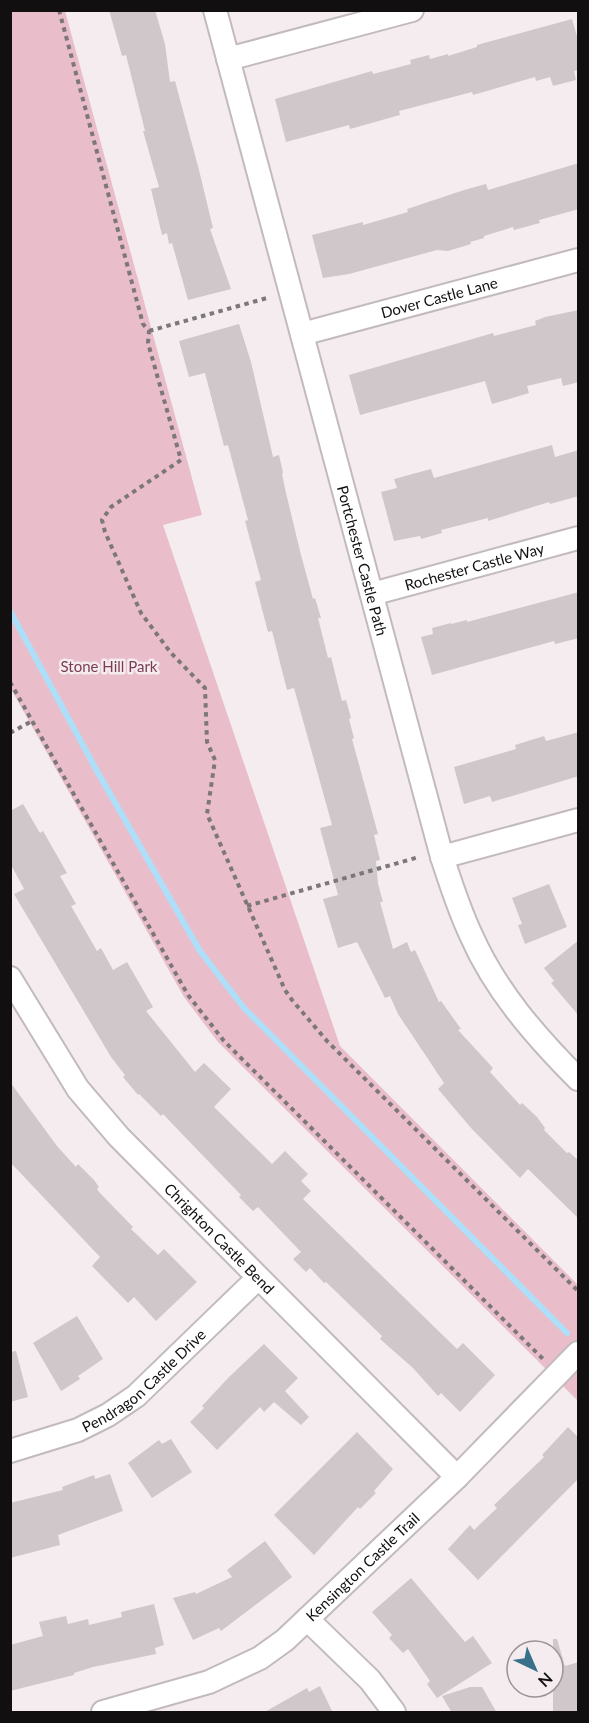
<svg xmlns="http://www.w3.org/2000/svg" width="589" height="1723" font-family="Lato,sans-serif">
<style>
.green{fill:#eabdcb}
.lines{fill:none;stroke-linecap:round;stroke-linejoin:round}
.stream{stroke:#aedff9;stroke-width:6}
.building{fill:#cfc7c9}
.street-casing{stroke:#c2babc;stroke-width:26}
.path{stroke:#7c7779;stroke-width:4;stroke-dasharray:4.5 4.5;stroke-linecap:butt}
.street{stroke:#fff;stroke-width:22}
.labels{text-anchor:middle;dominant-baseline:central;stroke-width:5;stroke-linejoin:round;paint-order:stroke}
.street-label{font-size:15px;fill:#110f10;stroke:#f5ecef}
.park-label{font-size:15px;fill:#7b3c54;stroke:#f5ecef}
</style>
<rect width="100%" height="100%" fill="#f5ecef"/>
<!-- green -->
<path class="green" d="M10,11h55l137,504 -39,10 177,521 238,239v116l-360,-359 -34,-45 -173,-308z"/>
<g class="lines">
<!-- stream -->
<path class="stream" d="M10,611l87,160 103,180 44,57 323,325"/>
</g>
<!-- building -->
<path class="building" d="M109,10h46l10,34 5,38 5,-1 24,89 14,58 -3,1 21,60 -43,11 -16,-57 -3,1 -2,-11 -5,2 -11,-46 8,-2 -16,-56h2l-19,-76 -4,1z
M572,19l7,24v27l-5,1 2,9 -23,6 -3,-9 -14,4 -1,-4 -62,18 -1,-3 -73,19 1,4 -50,14 -1,-4 -63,17 -11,-43 97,-28 1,3 38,-10 -1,-4 19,-5 1,4 18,-5v2l29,-9v-2l7,-2z
M579,163v46l-40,11 1,3 -26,7 -1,-3 -29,9v2l-14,4 1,2 -23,7 -11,-1 -88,24 -26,4 -11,-43 51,-13v3l45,-13 -1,-3 57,-19 22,-6 2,6z
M579,310v72l-16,4 -2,-8 -34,8 2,7 -37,11 -7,-23 -125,34 -11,-40 144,-42 1,3 42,-11 -1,-4 10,-4z
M239,324l12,38 22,95 6,-2 4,18 -1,1 4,19 15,62 12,44 2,-1 6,20h-3l10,40 3,-1 11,44 4,-1 5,18 -2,1 5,19 -2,1 26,95 -4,1 6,25 -4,1 2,23 5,18h-3l13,47 14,-7 4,10 4,-2 24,52 2,-1 20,28 -3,1 35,38 -3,4 30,33 2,-2 15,14 8,11 -1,2 23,23 2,-1 10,9v58l-51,-50 -8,9 -49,-50 -33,-39 6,-6 -46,-69 -8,-18 -5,2 -28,-56 -19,6 -15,-49 15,-4 -18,-67 12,-3 -38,-137 -7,2 -15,-59 -4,1 -13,-50 6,-2 -16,-59 3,-1 -20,-75 -4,1 -19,-73 -16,4 -10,-36z
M552,445l3,12 24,-7v46l-29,8 -1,-2 -61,19v-3l-47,12 1,3 -21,6 -1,-3 -26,5 -13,-49 16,-4 -3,-9 37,-10 3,9z
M579,592v46l-24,6 -1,-3 -122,34 -11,-38 12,-3 -1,-6 19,-5v1l16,-4v2z
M579,732v44l-87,26 -2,-6 -26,8 -10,-37 62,-18 -1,-4 29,-9 2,5z
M23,804l17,29 3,-2 24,42 -7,3 16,28 -5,2 26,45 4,-3 12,22 14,-8 26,45 -7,4 49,61 9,-9 27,26 -17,18 58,57 13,-13 23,23 -7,7 10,10 -8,8 154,150 6,-6 32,32 -35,37 -19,-19 -3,3 -25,-28 -33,-29 2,-3 -56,-54 -2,1 -14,-15 -4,4 -13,-13 8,-7 -43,-45 -5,4 -14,-14 2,-2 -58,-60 -20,-21 -2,2 -22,-22 -1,1 -15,-18 2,-2 -14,-18 -97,-163 10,-5 -14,-26v-52z
M549,884l18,43 -42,17 -7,-19 4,-1 -10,-26z
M579,940v76l-28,-33 3,-2 -10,-13z
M10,1082l47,64 19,21 2,-3 16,16 5,7 -2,2 2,3 34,35 -2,2 27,26 6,-6 33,33 -41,39 -22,-24 -6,6 -36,-37 8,-9 -90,-95z
M77,1316l26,43 -25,17 2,3 -19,12 -28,-48z
M264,1344l34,34 -13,13 24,26 -8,8 -27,-23 -10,10 -4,-5 -43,43 -27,-28 14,-14 -2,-2 27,-29z
M16,1351l12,46 -18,5v-50z
M568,1427l11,11v40l-101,102 -30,-31 22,-24 4,5 23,-22 -3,-3 50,-48 -2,-2z
M357,1432l36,37 -19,22 2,2 -16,16 -2,-2 -44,48 -40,-40z
M171,1439l21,33 -40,26 -24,-35 31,-23 3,4z
M110,1474l13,37 -65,24 2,10 -50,13v-55l53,-13 -1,-3 32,-12 1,4z
M265,1541l27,36 -71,54 -2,-3 -26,12 -20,-42 22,-6 1,2 36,-17 -5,-7z
M411,1578l54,64 8,-6 19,27 -55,35 -10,-14 3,-3 -22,-32 -5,4 -14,-15 3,-3 -20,-23z
M154,1604l10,41 -9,3 1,6 -63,13 -19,6v2l-64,16v-46l33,-9 -4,-14 27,-6 2,8 20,-5 1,6 33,-8 -1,-5z
M553,1639h4l8,27 14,-4v51h-26z
M320,1686l13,27h-70l44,-25 2,4z
M470,1687h12l15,26h-45l-10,-17z"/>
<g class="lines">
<!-- street casing -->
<g class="street-casing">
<g id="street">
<path id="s1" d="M215,10l227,847c9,27 17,53 29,78 24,55 65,102 107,144"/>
<path d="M228,59l184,-49"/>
<path id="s2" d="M302,334l276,-74"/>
<path id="s3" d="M372,594l206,-56"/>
<path d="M442,857l136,-37"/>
<path id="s4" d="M10,978l68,111 41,48 338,340"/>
<path id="s5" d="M10,1451l68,-21 30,-15 28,-19 122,-118"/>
<path d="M307,1619l63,61 24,32"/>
<path id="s6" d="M103,1712l106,-30 51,-24 25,-18 172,-163 121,-124"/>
</g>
</g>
<!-- path -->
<path class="path" d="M59,10l84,314 6,7 -1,12 33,117 -70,47 -9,13 3,12 36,81 30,40 34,35 2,54 8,18 -8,54 78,176 7,10 35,41 251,250
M149,331l118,-33
M10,682l178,313 36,46 319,318
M10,733l22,-12
M247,906l172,-49"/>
<!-- street -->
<use href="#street" class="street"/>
</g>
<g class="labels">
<!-- street labels -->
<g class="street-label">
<text stroke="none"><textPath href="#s2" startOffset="142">Dover Castle Lane</textPath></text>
<text stroke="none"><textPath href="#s1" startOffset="570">Portchester Castle Path</textPath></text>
<text stroke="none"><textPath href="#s3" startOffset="106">Rochester Castle Way</textPath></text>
<text stroke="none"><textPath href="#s4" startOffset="336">Chrighton Castle Bend</textPath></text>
<text stroke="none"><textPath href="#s5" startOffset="154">Pendragon Castle Drive</textPath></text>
<text stroke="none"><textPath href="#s6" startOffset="304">Kensington Castle Trail</textPath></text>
</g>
<!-- park labels -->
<g class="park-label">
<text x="109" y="666">Stone Hill Park</text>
</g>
</g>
<!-- border -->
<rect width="589" height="1723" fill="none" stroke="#110f10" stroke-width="24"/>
<!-- north arrow -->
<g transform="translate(535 1669) rotate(136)"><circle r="28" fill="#f5ecef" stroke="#9a9496" stroke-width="1.5"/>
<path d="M0-4.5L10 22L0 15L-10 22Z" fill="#39718b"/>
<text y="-9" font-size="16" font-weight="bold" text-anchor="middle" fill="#110f10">N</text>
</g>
</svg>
